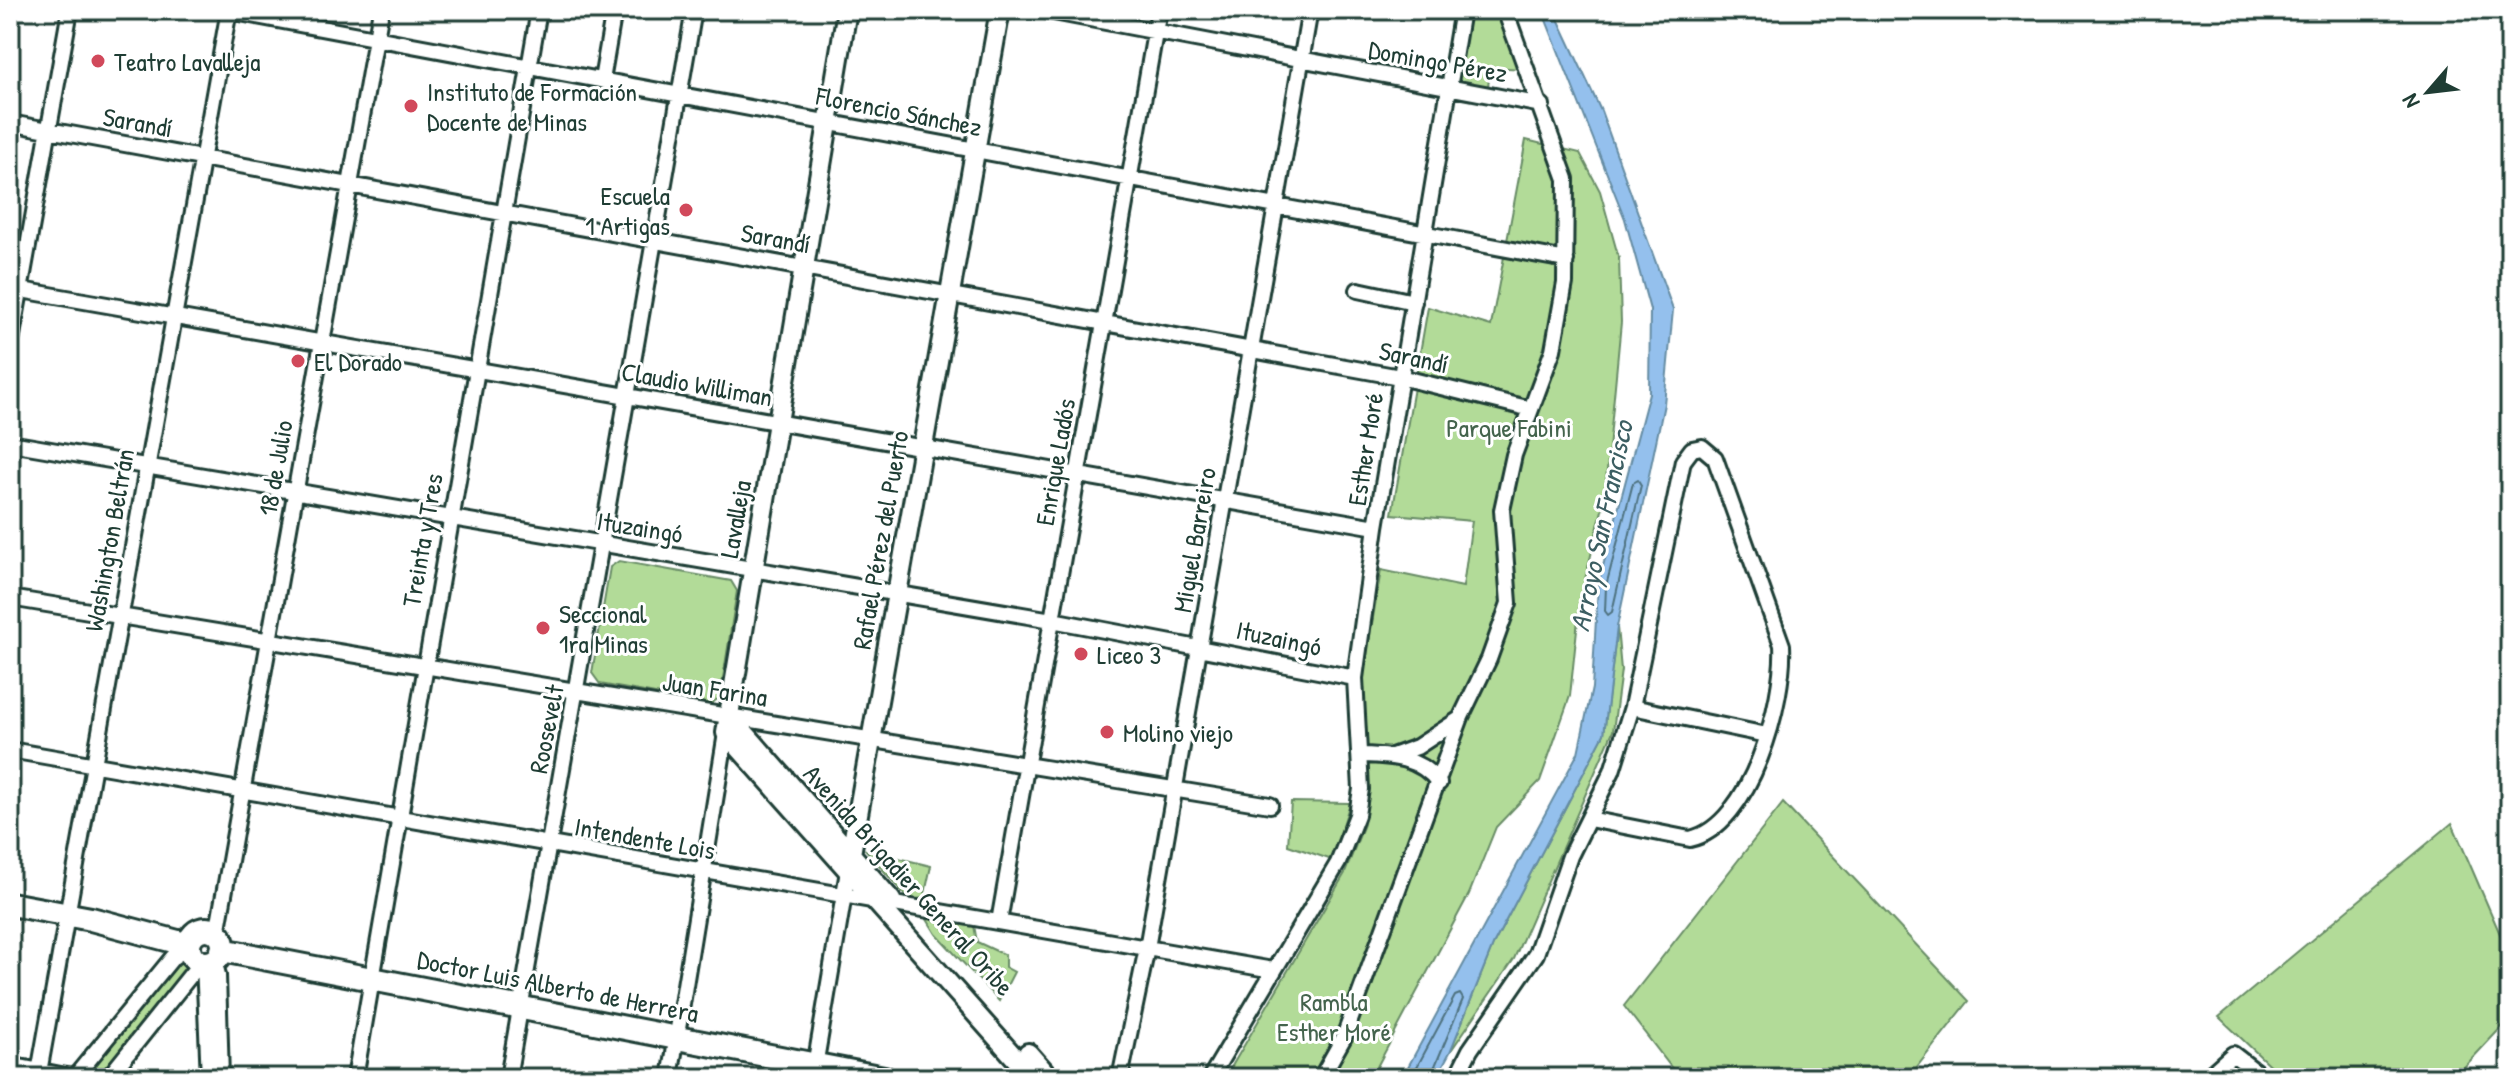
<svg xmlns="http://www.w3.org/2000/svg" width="2520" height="1088" font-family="'Patrick Hand',sans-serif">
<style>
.green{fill:#b2db98;stroke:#688c66;stroke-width:2}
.water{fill:#94c0ed;stroke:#658ca3;stroke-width:2}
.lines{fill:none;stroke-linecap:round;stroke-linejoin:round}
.shore{stroke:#4e717e;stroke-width:2}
.minor-casing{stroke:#1f3d34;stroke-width:20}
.major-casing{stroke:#1f3d34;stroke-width:24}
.highway-casing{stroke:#1f3d34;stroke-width:28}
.minor{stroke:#fff;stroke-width:14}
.major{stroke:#fff;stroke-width:18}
.highway{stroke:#fff;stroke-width:22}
.poi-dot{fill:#d1495b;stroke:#fff;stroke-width:3}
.labels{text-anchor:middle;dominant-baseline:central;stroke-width:6;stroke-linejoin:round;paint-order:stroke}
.poi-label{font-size:26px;fill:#1f3d34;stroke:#fff;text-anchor:start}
.street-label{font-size:26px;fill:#1f3d34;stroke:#fff}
.park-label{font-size:26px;fill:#44644d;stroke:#fff}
.water-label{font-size:28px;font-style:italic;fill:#3c5e62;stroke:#fff}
</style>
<rect width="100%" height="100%" fill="#fff"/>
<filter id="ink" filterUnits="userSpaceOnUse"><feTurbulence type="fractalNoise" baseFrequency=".0125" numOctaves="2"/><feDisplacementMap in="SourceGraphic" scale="16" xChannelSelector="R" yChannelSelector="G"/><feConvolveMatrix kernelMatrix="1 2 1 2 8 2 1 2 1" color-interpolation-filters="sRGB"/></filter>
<g filter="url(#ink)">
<!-- green -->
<path class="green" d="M1467,10h33l23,59 -32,-2 -3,19 -30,-3z
M1526,140l54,13 20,38 19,68 2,63 -17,180 -24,98 -10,96 -30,85 -44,46 -27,67 -98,184h-146l120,-205 19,-49 3,-32 -5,-109 19,-113 82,17 9,-66 -80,-7 36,-207 63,19z
M619,561l112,20 6,10 -17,106 -9,7 -111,-20 -8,-11 18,-106z
M1617,627l4,43 -8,61 -99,228 -64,93 43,-107 111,-211z
M1291,802l59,1 -18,57 -44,-15z
M1783,803l186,198 -61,77h-225l-12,-11 -47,-61z
M2452,823l58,134v61l-56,60h-171l-64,-61z
M866,850l65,16 -7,32 -15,2z
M925,916l48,4 4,22 28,13v12l9,5 -15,29 -63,-67z
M177,960l11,9 -85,108h-6l-6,-11z"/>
<!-- water -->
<path class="water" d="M1542,10h12l47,101 72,199 -9,94 -47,223 -13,107 -111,211 -43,107 -14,26h-34l176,-325 14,-65 6,-103 51,-192 1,-83 -25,-91z"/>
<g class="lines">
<!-- shore -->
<path class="shore" d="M1638,480l3,5 -29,127 -4,3 -3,-4 1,-25 27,-103z
M1411,1078l44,-82 5,-2 3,5 -33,79"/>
<!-- minor casing -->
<g class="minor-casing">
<path id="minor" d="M224,10l1342,250
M1043,10l499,95
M602,80l12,-70
M10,123l1390,254 131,32
M10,288l1366,239
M1358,290l56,12
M10,347l60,-337
M10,443l1042,177 303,58
M10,598l1260,207
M1632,707l135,28
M10,750l1263,220
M1359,755c31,1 60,1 80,28
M1392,756l25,-9 41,-27
M999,922l160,-912
M217,934l164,-924
M214,960l4,15 3,103
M204,963l5,115
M10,1065l66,13
M38,1078l191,-1068
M74,1078l99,-121 16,-10
M108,1078l93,-116
M355,1078l184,-1068
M508,1078c63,-356 124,-712 186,-1068
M670,1078l56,-345
M813,1078l35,-207
M1120,1078l27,-130 163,-938
M1210,1078l128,-215 19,-48 4,-26 -6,-111 21,-151 86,-517
M1321,1078l23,-41 117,-320 28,-58 20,-56 -7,-93 12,-55 39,-105 12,-67 1,-104 -61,-169
M1456,1078l14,-28 66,-96 34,-98 42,-85 20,-64 51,-246 9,-12 10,-2 13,11 67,187c3,55 -31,181 -92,194l-101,-20
M2206,1078l27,-24 31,24"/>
</g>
<!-- major casing -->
<g class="major-casing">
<path id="major" d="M847,10l-121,723 307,345
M729,715l162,185
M848,871l152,-861
M1028,1053l22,25"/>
</g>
<!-- highway casing -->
<g class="highway-casing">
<path id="highway" d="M10,904l81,15 98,26
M189 946a17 17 0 1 1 34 0a17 17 0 1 1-34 0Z
M222,950l662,128"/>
</g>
<!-- minor -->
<use href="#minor" class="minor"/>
<!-- major -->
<use href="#major" class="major"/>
<!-- highway -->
<use href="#highway" class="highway"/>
</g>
</g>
<!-- markers -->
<g class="poi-dot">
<circle cx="98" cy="61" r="8"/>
<circle cx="411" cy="106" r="8"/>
<circle cx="686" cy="210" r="8"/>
<circle cx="298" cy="361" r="8"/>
<circle cx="543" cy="628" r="8"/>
<circle cx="1081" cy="654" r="8"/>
<circle cx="1107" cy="732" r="8"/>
</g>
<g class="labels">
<!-- poi labels -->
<g class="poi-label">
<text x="114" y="61">Teatro Lavalleja</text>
<text x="427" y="91">Instituto de Formación<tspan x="427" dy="30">Docente de Minas</tspan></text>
<text x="670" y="195" text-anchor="end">Escuela<tspan x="670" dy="30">1 Artigas</tspan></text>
<text x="314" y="361">El Dorado</text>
<text x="559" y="613">Seccional<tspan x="559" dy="30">1ra Minas</tspan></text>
<text x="1097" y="654">Liceo 3</text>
<text x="1123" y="732">Molino viejo</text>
</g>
<!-- street labels -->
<g class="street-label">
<text transform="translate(1438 61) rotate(10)">Domingo Pérez</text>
<text transform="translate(899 111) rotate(11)">Florencio Sánchez</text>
<text transform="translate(138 122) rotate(10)">Sarandí</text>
<text transform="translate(776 238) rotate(10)">Sarandí</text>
<text transform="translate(1414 357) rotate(12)">Sarandí</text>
<text transform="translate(697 384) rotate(10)">Claudio Williman</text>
<text transform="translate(1365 449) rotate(-81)">Esther Moré</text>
<text transform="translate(1055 462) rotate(-80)">Enrique Ladós</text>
<text transform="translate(275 468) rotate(-80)">18 de Julio</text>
<text transform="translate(735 519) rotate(-80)">Lavalleja</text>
<text transform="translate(640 527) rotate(9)">Ituzaingó</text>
<text transform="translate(109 540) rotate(-80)">Washington Beltrán</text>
<text transform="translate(422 540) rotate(-80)">Treinta y Tres</text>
<text transform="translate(880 540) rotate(-80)">Rafael Pérez del Puerto</text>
<text transform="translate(1194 540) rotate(-80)">Miguel Barreiro</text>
<text transform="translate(1279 638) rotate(12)">Ituzaingó</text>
<text transform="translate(715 689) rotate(9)">Juan Farina</text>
<text transform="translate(546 729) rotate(-79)">Roosevelt</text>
<text transform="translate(645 838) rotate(10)">Intendente Lois</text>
<text transform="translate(909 880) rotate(48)">Avenida Brigadier General Oribe</text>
<text transform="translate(558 986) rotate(11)">Doctor Luis Alberto de Herrera</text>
</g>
<!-- park labels -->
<g class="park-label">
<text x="1509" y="427">Parque Fabini</text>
<text x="1334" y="1001">Rambla<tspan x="1334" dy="30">Esther Moré</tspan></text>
</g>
<!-- water labels -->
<g class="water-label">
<text transform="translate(1601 526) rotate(-78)">Arroyo San Francisco</text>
</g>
</g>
<!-- margin -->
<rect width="2520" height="1088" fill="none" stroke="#fff" stroke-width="40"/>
<rect x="20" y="20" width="2480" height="1048" fill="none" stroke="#1f3d34" stroke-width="3" filter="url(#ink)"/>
<!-- north arrow -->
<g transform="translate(2428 92) rotate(242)" stroke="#ffffff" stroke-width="6" paint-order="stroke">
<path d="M0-6L14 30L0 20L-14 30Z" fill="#1f3d34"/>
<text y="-12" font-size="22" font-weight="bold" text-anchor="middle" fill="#1f3d34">N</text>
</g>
</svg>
